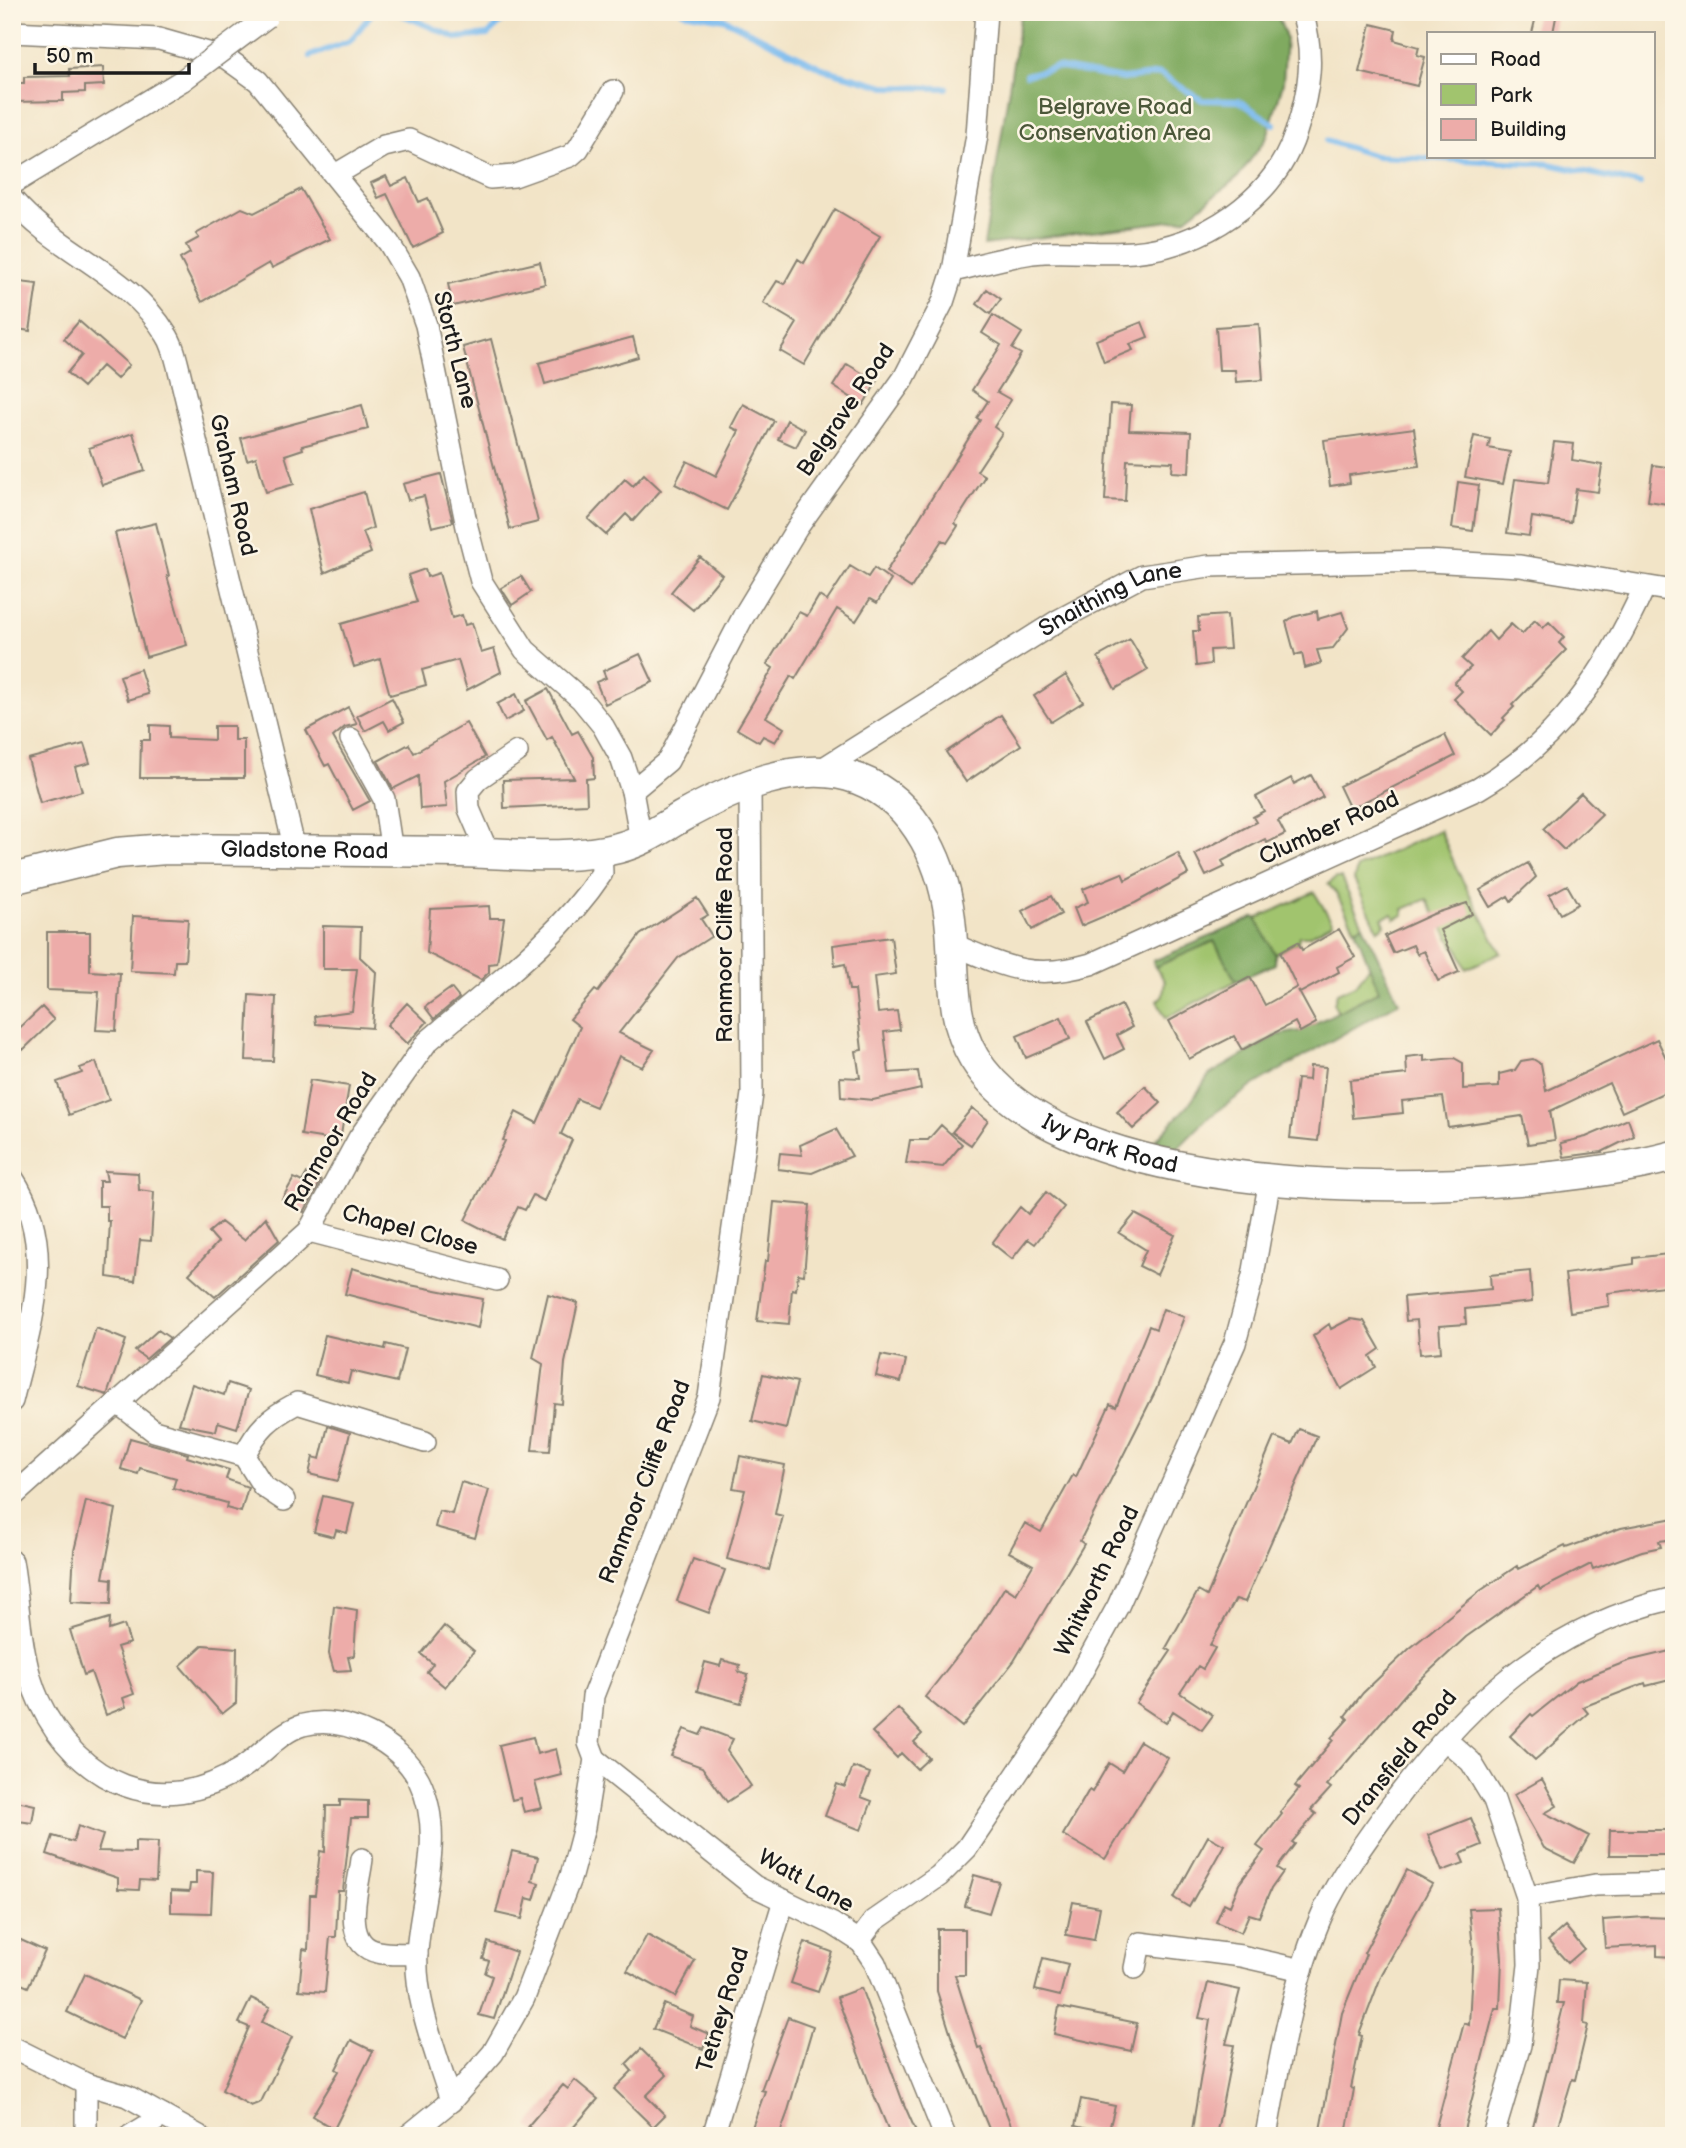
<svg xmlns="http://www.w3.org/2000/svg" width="1686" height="2148" font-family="'Balsamiq Sans',sans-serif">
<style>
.green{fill:#a1c46e;stroke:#5e7045;stroke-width:2}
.forest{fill:#80aa61;stroke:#4e633e;stroke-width:2}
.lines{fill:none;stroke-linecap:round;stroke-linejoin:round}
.stream{stroke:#7bbbef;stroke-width:6}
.building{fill:#edaca9}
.street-casing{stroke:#878072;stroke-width:24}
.secondary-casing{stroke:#878072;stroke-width:33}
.street{stroke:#fff;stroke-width:21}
.secondary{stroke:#fff;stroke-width:30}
.street-bridge-casing{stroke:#878072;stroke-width:24;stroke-linecap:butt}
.street-bridge{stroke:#fff;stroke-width:21}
.labels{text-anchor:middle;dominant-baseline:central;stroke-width:5;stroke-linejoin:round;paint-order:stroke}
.park-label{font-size:23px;fill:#4b5739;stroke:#fcf5e5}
.street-label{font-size:23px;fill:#1c1c1c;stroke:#fcf5e5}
</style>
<rect width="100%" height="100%" fill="#fcf5e5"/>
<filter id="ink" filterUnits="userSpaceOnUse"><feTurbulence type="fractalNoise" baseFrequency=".0143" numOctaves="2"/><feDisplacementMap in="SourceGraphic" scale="14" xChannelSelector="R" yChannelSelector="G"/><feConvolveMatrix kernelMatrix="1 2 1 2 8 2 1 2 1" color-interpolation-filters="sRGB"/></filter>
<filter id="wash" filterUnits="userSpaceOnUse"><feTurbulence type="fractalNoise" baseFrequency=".00686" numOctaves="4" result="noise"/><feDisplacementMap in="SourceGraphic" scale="28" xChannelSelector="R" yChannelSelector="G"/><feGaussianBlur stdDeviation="1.57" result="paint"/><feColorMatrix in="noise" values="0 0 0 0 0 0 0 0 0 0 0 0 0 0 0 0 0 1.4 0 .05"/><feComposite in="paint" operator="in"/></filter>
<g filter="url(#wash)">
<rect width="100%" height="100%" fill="#f2e4c7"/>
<!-- green -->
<path class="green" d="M1440,830l18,42 43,81 -35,16 -9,-23 -3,1c-9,-20 -19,-30 -27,-48l-24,10 1,6 -9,4 -3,-5 -10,4 3,7 -7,5 -24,-50 3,-12z
M1336,878h5l22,47 -8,4 -19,-36 -8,-9z
M1314,892l19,31 -24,13h-10l-1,6 -23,12 -19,-35z
M1214,941l22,40 -70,37 -9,-17 6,-6 2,-14 -10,-14z
M1371,964l8,27 -41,21 -4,-8 3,-11 19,-8z"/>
<!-- forest -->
<path class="forest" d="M1021,12h255l10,25 -3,46 -16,54 -29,40 -53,42 -201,26z
M1255,917l20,37v10l-39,17 -22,-40 -59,26 -2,-6z
M1363,925l36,77 -145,83 -46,33 -36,36 -12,-1 -6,-11 37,-40 18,-27 69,-40 22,-4 79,-40 -24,-62z"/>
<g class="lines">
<!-- stream -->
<path class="stream" d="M396,12l60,26 32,-3 23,-23
M683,12l41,7 102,51 62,17 58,1
M310,56l40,-15 23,-29
M1026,75l31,-8 66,12 37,-5 42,26 37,1 35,23
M1327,141l49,15 173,8 91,20"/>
</g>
<g id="blocks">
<!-- building -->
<path class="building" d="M1537,12h20l-4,21h-21z
M1371,24l25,6 -2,10 25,7 -2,8 8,2 -8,29 -58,-14z
M103,67l1,18 -19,1v6l-22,1v8l-51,1v-19h12v-6l46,-1 -1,-7z
M386,176l5,10 17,-8 11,24 9,-4 15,35 -30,15 -26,-54 -9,4 -7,-15z
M301,189l29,50 -58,29 -3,-5 -67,39 -22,-43 10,-6 -4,-8 13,-7 -3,-4 46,-26 12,5z
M835,209l45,27 -76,129 -24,-14 17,-28 -34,-20 14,-22 7,3 14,-25 6,4z
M540,262l5,22 -92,22 -5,-22z
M12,281l25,3 -7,47 -18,-3z
M987,289l14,10 -11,15 -13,-10z
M993,315l29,18 -10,16 9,5 -24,38 14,8 -17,27 8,6 -25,38 8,5 -30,47 3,3 -11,17 -5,-3 -31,48 -25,-16 94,-152 -3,-2 11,-17 -16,-11 29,-45 -19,-12z
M79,321l50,44 -12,14 -15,-13 -19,21 -16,-14 15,-18 -18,-16z
M1142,322l6,15 -18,7 3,6 -29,12 -8,-22z
M1259,324l4,56 -27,2 -1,-12h-16l-3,-43z
M633,337l5,20 -93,27 -6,-21z
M491,339l47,183 -28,7 -47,-182z
M847,364l30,18 -14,23 -30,-19z
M743,404l31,17 -47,89 -52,-26 12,-23 29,15 23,-45 -8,-4z
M1111,404l20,1 -2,25 62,2 -2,41 -17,-1 1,-10 -46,-2 -2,41 -20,-1z
M362,405l6,24 -66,17 1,3 -18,6 9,29 -28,8 -10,-35 -9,3 -6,-22z
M787,420l18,10 -9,17 -18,-8z
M1414,428l5,38 -70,9 1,8 -20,3 -6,-46z
M133,433l12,38 -43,14 -13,-37z
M1474,436l16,3 -2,9 22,4 -7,32 -38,-7z
M1554,442l20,2 -2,16 30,5 -4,27 -22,-3 -5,34 -39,-6 -3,19 -22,-3 8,-54 33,4z
M1653,465l21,3v37l-26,-4z
M441,474l12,48 -21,5 -8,-31 -16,4 -5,-16z
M644,474l17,16 -28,31 -7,-7 -20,21 -18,-16 37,-40 8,7z
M1458,482l21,3 -6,46 -21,-3z
M364,492l9,36 -10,4 8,21 -47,20 -15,-64z
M156,523l13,53h-2l20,69 -41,12 -31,-124z
M700,557l22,18 -29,35 -22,-18z
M850,566l18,11 6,-9 17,12 -14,23 -7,-4 -14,22 -19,-12 -42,70 -4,-3 -25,41 18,11 -9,14 -12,-6 -4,6 -22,-13 36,-61 -6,-4 32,-52 8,4 12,-20 8,5z
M425,569l2,8 12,-4 13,45 10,-3 3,10 7,-2 9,30 13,-4 7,23 -34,18 -9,-30 -36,10 4,15 -36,10 -10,-36 -26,8 -13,-43 76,-22 -9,-27z
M521,576l10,16 -19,13 -11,-17z
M1317,611l1,8 24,-7 6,16 -15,20 -16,2 4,13 -16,5 -3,-15 -7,2 -9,-33 7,-5z
M1227,615l3,34 -20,1 1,14 -15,2 -3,-35h6l-1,-14z
M1535,620l8,8 6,-6 15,15 -5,6 7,7 -54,55 2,2 -11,11 2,2 -14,15 -37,-36 8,-8 -8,-8 17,-16 -9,-8 26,-28 8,9 15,-16 11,10z
M1130,639l18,31 -33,19 -17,-32z
M640,654l13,28 -48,22 -9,-22 10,-4 -3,-7z
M140,669l8,25 -20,6 -8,-24z
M1066,675l17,27 -32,20 -17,-26z
M548,689l24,45 6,-3 15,26 1,21 -8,1 1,25 -83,4 -1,-28 71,-2 -22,-41 -5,3 -21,-39z
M516,694l8,17 -19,10 -8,-17z
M392,698l12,24 -15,8 -5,-9 -19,10 -8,-15z
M348,707l9,17 -12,3 -12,10 37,64 -17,9 -24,-46 -4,2 -19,-36z
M1001,715l20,30 -55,37 -20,-30z
M466,723l19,34 -41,24 3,26 -27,2 -2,-33 -25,13 -15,-28 31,-17 5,9z
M150,725l19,1v12l45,2v-14h20v14h10v38h-104l1,-38h9z
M1445,735l10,21 -105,53 -11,-23z
M84,744l6,19 -15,4 7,24 -42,12 -12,-44z
M1311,775l12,22 -45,24 7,13 -18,9 -2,-4 -43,22 3,6 -19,9 -11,-22 61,-32 -3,-5 11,-6 -8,-14 35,-19 3,6z
M1581,793l21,21 -38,36 -21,-21z
M1178,853l10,21 -53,29 -54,23 -7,-18 14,-6 -5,-13 39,-16 3,7z
M1528,863l8,14 -25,24 -3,-5 -18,11 -10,-17z
M1567,885l11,19 -18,10 -11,-19z
M1051,896l10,18 -29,16 -10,-19z
M697,898l11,17 -7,4 11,17 -34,22 -59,75 35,17 -12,17 -23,-11 -23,51 -19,-8 -16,35 11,6 -28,61 -11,-6 -8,15 -7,-3 -16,32 -37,-19 40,-79 -2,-1 13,-28 21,11 43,-96 -10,-8 25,-29 3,2 42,-57z
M1467,903l5,11 -32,16 19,42 -21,9 -14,-30 -7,3 -4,-9 -20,8 -8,-17 48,-22z
M489,906l1,12h14l-7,45 -8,1v8l-8,8 -54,-27 3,-44z
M133,916l55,3 -3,42h-10l-1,12 -44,-2z
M323,926l38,1 -1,30 16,15 -4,56 -56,-4 -1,-8 37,-5 5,-42h-34z
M1339,929l16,28 -18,10 2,5 -39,21 -2,-3 18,33 -16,9 -5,-10 -53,28 -8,-14 -45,23 -20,-38 81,-44 15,28 32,-18 -17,-35 18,-10 4,8z
M47,932h43v39l30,2 -4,58 -20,-1 3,-38 -52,-2z
M891,937l5,37 -22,3 4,36 19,-2 3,19 -16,2 5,41 29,-2 3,18 -48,11 -32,-3 -1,-20 20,1 -4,-27 6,-1 -7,-60h-6l-4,-26 -10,2 -2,-21z
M451,988l8,10 -25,21 -9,-12z
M249,995l27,2 -3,64 -27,-1z
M407,1003l20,19 -20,22 -20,-19z
M1121,1005l11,22 -15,8 7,14 -19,10 -18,-37z
M42,1007l12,13 -31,30 -11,-15z
M1061,1017l9,22 -44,19 -9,-22z
M1657,1039l17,36v13l-52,24 -13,-29 -59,28 5,29 -27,4 -6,-28 -74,11 -5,-30 -41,4 1,12 -50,5 -3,-38 57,-6 -1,-17 18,-2v6l30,-3 9,5v26l36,-2v-13l16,-4 6,-9 12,-2 8,5 5,27z
M96,1062l13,38 -40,15 -12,-33 25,-9 -2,-5z
M1310,1066l16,1 -8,74 -28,-3 7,-59 12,1z
M310,1080l39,6 -9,55 -39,-6z
M1145,1086l16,17 -28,26 -16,-17z
M972,1108l16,12 -17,25 -19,-13z
M1628,1119l6,17 -32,16 -38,5 -3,-14 25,-6z
M941,1125l21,19 -19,23 -37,-4 4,-23h18z
M836,1129l16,27 -40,17 -34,-4 2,-16 22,2 -2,-10z
M105,1171l33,2 1,17 15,2 -3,49 -11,-1 -5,41 -28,-4 3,-56h-3v-15h-8v-25h8z
M307,1173l14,8 -17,31 -22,-13 12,-21 8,4z
M1046,1192l18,15 -29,37 -7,-5 -16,20 -20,-16 28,-36 8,7z
M774,1202l36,3 -6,70 -6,-1 -2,16 -4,-1 -3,35 -32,-3 8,-60h3z
M1135,1214l40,21 -18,40 -18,-9 7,-16 -27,-17z
M266,1217l13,23 -64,57 -26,-23 29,-32 -9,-10 12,-10 23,18z
M1668,1254l4,31 -64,8 1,13 -39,6 -5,-38 69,-10v-6z
M352,1268l58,17 73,14 -5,29 -133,-34z
M1530,1271l2,31 -67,7 1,15 -27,2 2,26 -21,2 -3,-34 -11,1 -2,-24 87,-8 -1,-14z
M548,1294l30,9 -13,60 -3,41 -8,-1 -4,48 -18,-1 11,-86 -10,-6z
M1163,1309l21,8 -28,73 -76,151 4,3 -70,117 -52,66 -37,-30 52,-66 28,-44 11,7 17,-29 -24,-13 16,-29 16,9 32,-57 3,2 34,-73 6,3 33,-81 7,3z
M1350,1319l14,2 16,28 -10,7 6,11 -35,22 -28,-53 16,-12 2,5z
M96,1328l30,12 -19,55 -29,-9z
M158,1330l12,8 -24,21 -11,-8z
M325,1335l60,14 1,-5 19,5 -8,33 -46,-11 -3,12 -33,-8z
M881,1355l25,5 -5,22 -25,-6z
M763,1374l34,8 -11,47 -34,-8z
M228,1383l21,7 -12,38 -19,-6 -2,9 -37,-7 13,-40 32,11z
M328,1426l22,7 -12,48 -29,-7 4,-17 7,2z
M1299,1429l18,7 -72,166 -9,-3 -26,46 5,3 -12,21 -5,-3 -18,27 33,22 -11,15 -29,-19 -7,12 -30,-20 35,-52 -5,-3 32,-57 9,5 67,-159 18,7z
M130,1438l58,16 -1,3 42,13 -3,9 22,8 -7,25 -15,-4 1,-5 -54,-15 3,-10 -36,-10 -2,6 -17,-5z
M740,1456l45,9 -10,49 8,2 -14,54 -42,-11 18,-69 -12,-2z
M461,1482l28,8 -14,48 -40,-11 4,-16 13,3z
M323,1496l31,7 -7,30 -11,-3 -2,7 -20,-5z
M86,1501l30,8 -13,69 9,1 -1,25 -40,-2 3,-51z
M1674,1518v21l-15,2 2,6 -19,4 -49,18 -2,-5 -51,26 -2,-4 -72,51 -59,55 -80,93 4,3 -20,22 5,4 -24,28 3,2 -18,24 6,4 -12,17 -12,28 -10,-3 -8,19 -25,-11 8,-19 6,3 9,-22 25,-33 -7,-5 25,-32 -2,-2 19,-23 -4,-3 38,-46 -2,-2 17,-19 -3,-3 18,-23 46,-44 71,-58 37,-25 2,3 46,-23 1,2 55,-20z
M693,1559l32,11 -16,43 -32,-12z
M334,1606l23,4 -3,46 -6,1 3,13 -17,1 -5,-17z
M110,1618l-1,12 15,-5 6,18 -13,4 17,47 -11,4 3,9 -20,8 -15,-43 -7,3 -14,-45z
M444,1626l30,25 -29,36 -18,-15 6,-8 -12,-10z
M203,1645l34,3 -1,55 -14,11 -42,-48z
M1674,1650v29l-28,7 -1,-3 -62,24 5,6 -53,47 -25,-24 21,-22 2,2 44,-35 51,-20z
M722,1660l18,5 -2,7 10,3 -7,28 -44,-12 8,-29 15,4z
M898,1708l24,26 -8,8 15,16 -12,11 -16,-16 -4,5 -25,-26z
M704,1728l29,11 -6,12 24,35 -24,16 -25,-35 -31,-11 13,-27 16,6z
M533,1737l4,17 19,-5 6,26 -27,7 7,26 -18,4 -4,-14 -8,2 -13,-55z
M1140,1741l28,17 -63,101 -42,-24 26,-45 3,2 17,-29 13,8z
M853,1767l17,6 -9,24 11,4 -11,29 -36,-14 12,-32 8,3z
M1542,1779l15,27 -12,7 44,23 -15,27 -30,-15 -30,-53z
M12,1800l23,5 -3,18 -20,-3z
M340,1800l28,1v17h-17l-8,73h-5l-2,46h-6l-5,55 -26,-2 4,-41 5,1 2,-55h5l5,-44 5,1 1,-46h14z
M1471,1818l11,27 -22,9 4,9 -22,8 -14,-36z
M78,1826l25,9 -5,16 37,1v-11l23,1 -2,39 -16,-1 -1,10 -21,-1v-11l-71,-24 6,-18 20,6z
M1610,1830h64v25h-65z
M1208,1836l16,9 -35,62 -15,-9z
M512,1851l26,6 -6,24 7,2 -5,17 -7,-2 -5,21 -26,-6z
M1407,1870l25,14 -50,90 -23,61 3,1 -11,52 3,1 -8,46 -26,-5 22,-117 24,-59 -2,-1z
M196,1871l17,1 -2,41 -40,-1v-21l18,1 1,-8h6z
M974,1875l25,7 -10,31 -24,-7z
M1073,1902l27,5 -6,33 -28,-5z
M1498,1908l4,51 -2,49h-5l-32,126 -27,-7 28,-104 5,2 4,-77 -4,-39z
M1645,1917l29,1 -1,39 -16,-1v-11l-52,3 -2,-28z
M1565,1926l19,23 -16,14 -20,-22z
M937,1929h28v46h-10l23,73 3,-1 34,89h-23l-39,-94 -16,-51z
M647,1935l48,26 -20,36 -48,-26z
M12,1936l33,15 -17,36 -16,-7z
M488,1942l28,10 -22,67 -15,-4 13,-39 -7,-3 4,-12 -6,-2z
M805,1942l27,10 -14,40 -27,-9z
M1043,1958l25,6 -8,32 -25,-6z
M85,1974l56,26 -19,39 -55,-27z
M1559,1980l28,2 -3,42 4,1 -13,55 -3,-1 -17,57 -23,-6 32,-127h-7z
M1208,1983l32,7 -14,54 8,1 -18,91h-25l19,-116 -11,-2z
M861,1988l42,114 15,34h-27l-18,-43 -36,-96z
M251,1998l19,9 -8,15 30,15 -31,65 -10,4 -29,-16 27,-63 -10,-4z
M664,2004l29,12 -3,10 19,8 -6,15 -50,-20z
M1059,2007l78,16 -6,28 -77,-17z
M788,2017l25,9 -26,88 -8,22h-30l16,-45 -4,-1z
M351,2040l22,11 -39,78 -22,-13 27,-45 -3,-2z
M641,2049l26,26 -21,21 19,19 -12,12 -39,-38 18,-18 -6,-7z
M575,2080l23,19 -32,37h-27l-11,-10 35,-41 5,4z
M1081,2099l34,7 -7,28 -33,-8z"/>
</g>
</g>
<g filter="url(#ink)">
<use href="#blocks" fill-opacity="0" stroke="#878072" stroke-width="2"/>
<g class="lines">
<!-- street casing -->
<g class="street-casing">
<g id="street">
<path d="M12,32l147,7 67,19 32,23 131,162 20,34 17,48 41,202 14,54 44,69 56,49 22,27 18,32 11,33 9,49"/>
<path d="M335,175l49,-29 25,-6 81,38 24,-2 56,-20 8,-7 35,-58"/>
<path d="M12,184l171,-104"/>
<path d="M12,199c44,53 117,74 154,135 7,10 10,24 13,36l116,480"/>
<path d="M953,271c26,-6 53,-14 79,-18 33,-4 68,2 101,-1 70,-6 141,-52 163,-120 14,-42 19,-77 6,-120"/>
<path d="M351,739l33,60 8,53"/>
<path id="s1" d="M819,771l240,-151 83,-44 67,-10 218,-5 93,5 154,25"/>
<path d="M632,791l36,-30 75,-144 54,-89 107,-150 39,-76 10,-31 24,-136 9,-123"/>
<path d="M488,853l-19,-44 -1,-18 10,-12 39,-27"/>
<path d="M952,944c54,23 80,37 139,20l387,-175c81,-47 128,-117 166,-201"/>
<path d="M12,1177c47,70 18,150 0,224"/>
<path d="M309,1231l188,49"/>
<path d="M119,1404l35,27 90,25 19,30 21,14"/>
<path d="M244,1456c14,-28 25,-38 53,-53l128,39"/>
<path d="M12,1497l297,-266 50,-93 68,-96c61,-53 129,-100 175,-169l-1,-22"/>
<path d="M12,1561c8,45 7,97 27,140 39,83 122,120 203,67 20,-13 37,-36 61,-43 42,-11 96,17 116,55 27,55 2,116 -2,172 -3,49 20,103 34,149"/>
<path d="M1446,1740l25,22 23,38 33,97 2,68 -9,80 -27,91"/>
<path d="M595,1759l159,127 79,38 28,18 14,21 70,173"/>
<path d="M362,1859c-3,28 -23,85 16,93 12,3 26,1 39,2"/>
<path d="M1527,1897l68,-12 79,-2"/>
<path d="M859,1941l15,-20 65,-45 28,-28 99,-147 52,-95 117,-263 18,-67 17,-97"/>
<path d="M1135,1968l5,-25 101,13 61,14"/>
<path d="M12,2047l74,37 41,12 72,40"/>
<path d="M86,2084v52"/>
<path d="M130,2136l33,-20"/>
<path d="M408,2136l43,-35 42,-48 31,-55 47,-122 13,-49 11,-68 -6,-16 4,-47 116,-299 43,-303 -2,-308"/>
<path d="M713,2136l71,-236"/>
<path d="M1266,2136c14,-77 26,-155 58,-226 17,-36 43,-71 66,-103 76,-103 156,-179 284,-209"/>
</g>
</g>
<!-- secondary casing -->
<g class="secondary-casing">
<g id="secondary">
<path id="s2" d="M12,879l105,-26 49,-4c97,1 195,2 293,3 51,1 109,9 159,-4 24,-6 43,-19 63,-31 50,-28 120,-60 177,-38 60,23 88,89 93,150 4,44 -1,89 23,129 96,158 543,140 700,98"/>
</g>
</g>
<!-- street -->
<use href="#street" class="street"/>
<!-- secondary -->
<use href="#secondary" class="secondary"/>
<!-- street-bridge casing -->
<g class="street-bridge-casing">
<path id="street-bridge" d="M183,80l84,-63"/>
</g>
<!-- street-bridge -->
<use href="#street-bridge" class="street-bridge"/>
</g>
</g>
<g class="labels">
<!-- park labels -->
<g class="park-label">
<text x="1115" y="107">Belgrave Road<tspan x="1115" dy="26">Conservation Area</tspan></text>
</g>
<!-- street labels -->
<g class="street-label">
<text transform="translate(455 350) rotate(76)">Storth Lane</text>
<text transform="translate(846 410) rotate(-56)">Belgrave Road</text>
<text transform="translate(233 485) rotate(77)">Graham Road</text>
<text stroke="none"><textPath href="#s1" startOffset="340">Snaithing Lane</textPath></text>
<text transform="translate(1329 828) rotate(-24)">Clumber Road</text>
<text stroke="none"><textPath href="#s2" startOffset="296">Gladstone Road</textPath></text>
<text transform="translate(725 935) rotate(-90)">Ranmoor Cliffe Road</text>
<text transform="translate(331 1142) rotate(-59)">Ranmoor Road</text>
<text stroke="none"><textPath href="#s2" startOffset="1351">Ivy Park Road</textPath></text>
<text transform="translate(410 1230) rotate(15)">Chapel Close</text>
<text transform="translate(645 1482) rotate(-69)">Ranmoor Cliffe Road</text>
<text transform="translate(1097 1581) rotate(-64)">Whitworth Road</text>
<text transform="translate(1400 1758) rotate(-51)">Dransfield Road</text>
<text transform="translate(806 1881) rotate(29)">Watt Lane</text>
<text transform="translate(723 2010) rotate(-73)">Tetney Road</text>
</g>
</g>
<!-- margin -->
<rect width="1686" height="2148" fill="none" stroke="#fcf5e5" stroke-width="42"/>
<!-- legend -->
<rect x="1427" y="32" width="228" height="126" fill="#fcf5e5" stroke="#a29e95" stroke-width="2"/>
<rect x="1441" y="54" width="35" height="10" fill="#ffffff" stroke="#a29e95" stroke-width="2"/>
<text x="1490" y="66" font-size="21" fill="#1c1c1c">Road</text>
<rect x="1441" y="84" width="35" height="21" fill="#a1c46e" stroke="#a29e95" stroke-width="2"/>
<text x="1490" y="102" font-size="21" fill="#1c1c1c">Park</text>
<rect x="1441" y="119" width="35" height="21" fill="#edaca9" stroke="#a29e95" stroke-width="2"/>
<text x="1490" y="136" font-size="21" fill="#1c1c1c">Building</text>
<!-- scale -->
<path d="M35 63v10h154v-10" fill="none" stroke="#1c1c1c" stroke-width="3.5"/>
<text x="46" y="63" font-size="21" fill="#1c1c1c" stroke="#fcf5e5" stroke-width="5" paint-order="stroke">50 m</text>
</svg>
